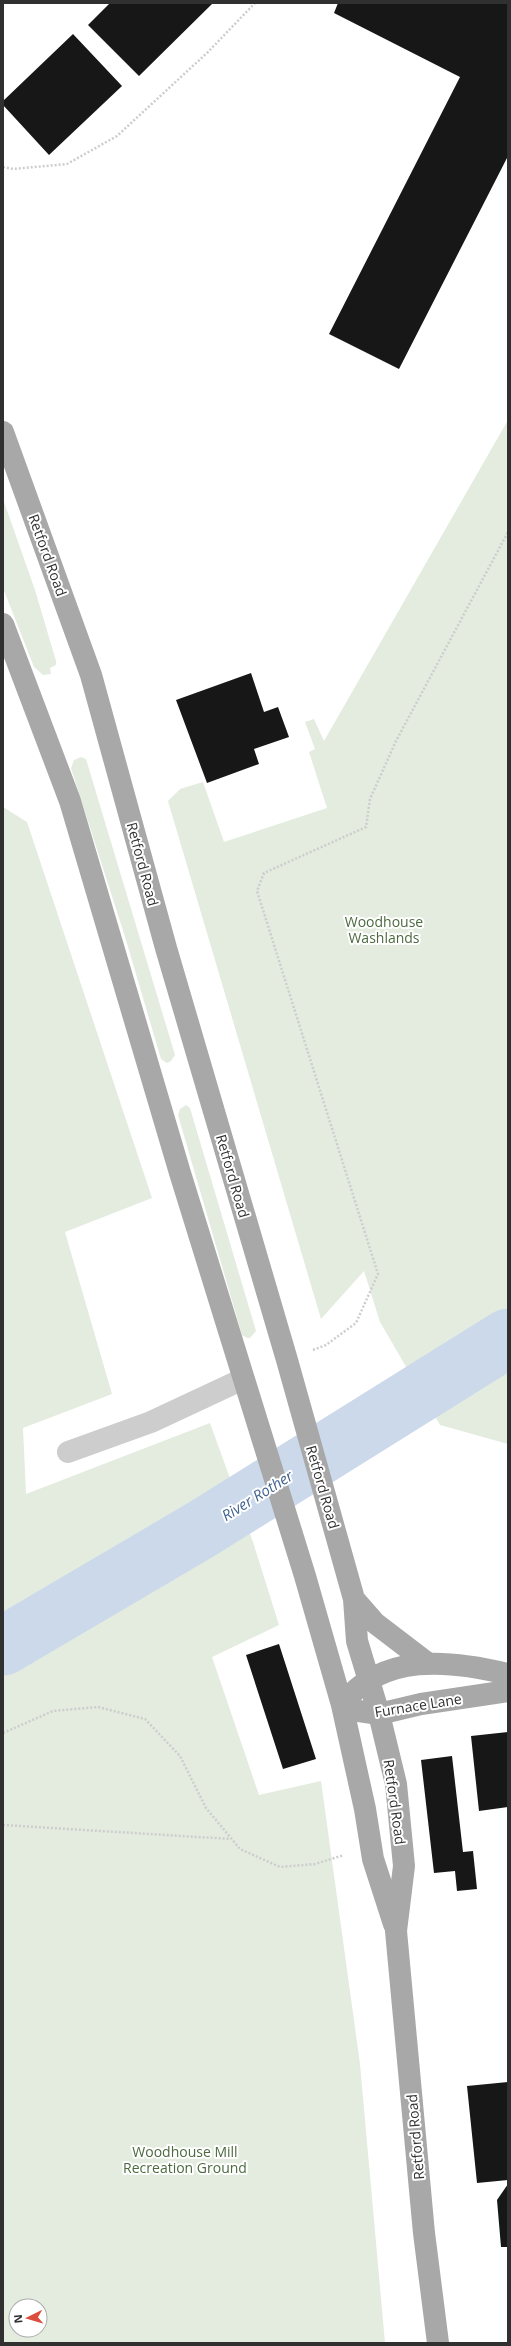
<svg xmlns="http://www.w3.org/2000/svg" width="511" height="2346" font-family="'Open Sans',sans-serif">
<style>
.green{fill:#e3ecdf;fill-rule:evenodd}
.lines{fill:none;stroke-linecap:round;stroke-linejoin:round}
.river{stroke:#ccd9eb;stroke-width:59}
.building{fill:#171717}
.path{stroke:#cdcdcd;stroke-width:2.5;stroke-dasharray:2 2;stroke-linecap:butt}
.minor{stroke:#cdcdcd;stroke-width:22}
.major{stroke:#a8a8a8;stroke-width:22}
.labels{text-anchor:middle;dominant-baseline:central;stroke-width:4;stroke-linejoin:round;paint-order:stroke}
.street-label{font-size:14px;fill:#303030;stroke:#fff}
.park-label{font-size:14px;fill:#4c693f;stroke:#fff}
.water-label{font-size:15px;font-style:italic;fill:#42638e;stroke:#fff}
</style>
<rect width="100%" height="100%" fill="#fff"/>
<!-- green -->
<path class="green" d="M508,420v1024l-68,-19 -60,-103 -16,-51 -43,48 -153,-518 12,-12 23,-7 21,60 103,-34 -18,-56 6,-3 -10,-27 9,-3 10,22z
M3,499l32,91 21,71v4l-6,3 1,6 -8,1 -9,-8 -31,-79z
M81,757l5,2 89,296 -4,6 -4,2 -6,-4 -35,-119 -55,-172 3,-8z
M3,807l24,15 125,376 -87,34 47,162 -89,34 3,66 184,-71 43,119 26,83 -67,32 47,138 62,-14 39,283 25,279h-382zM16,2306h24v24h-24z
M186,1105l4,3 66,223 -6,7h-3l-5,-3 -64,-220 2,-6z"/>
<g class="lines">
<!-- river -->
<path class="river" d="M3,1646l199,-117 306,-191"/>
</g>
<!-- building -->
<path class="building" d="M110,3h103l-74,73 -51,-51z
M338,3h170v153l-109,213 -70,-35 131,-257 -126,-64z
M73,34l49,52 -73,69 -46,-50v-4z
M251,673l13,39 14,-5 11,30 -35,12 5,15 -52,19 -31,-83z
M279,1644l37,115 -33,10 -37,-114z
M508,1732v75l-29,4 -8,-75z
M452,1756l11,96 10,-1 4,38 -20,2 -2,-20 -21,2 -13,-113z
M508,2082v98l-31,3 -10,-97z
M508,2184v63h-7l-4,-47z"/>
<g class="lines">
<!-- path -->
<path class="path" d="M3,167l10,2 54,-5 50,-28 91,-84 47,-49
M313,1350l13,-5 30,-22 22,-49 -121,-383 7,-18 102,-46 4,-28 26,-58 112,-209
M3,1733l50,-22 45,-4 47,12 35,37 26,52 34,41 40,18 35,-3 29,-9
M3,1825l228,14"/>
<!-- minor -->
<path class="minor" d="M68,1452l83,-30 92,-43"/>
<!-- major -->
<path class="major" d="M3,432l88,243 75,273 121,412 67,239 3,42 22,73 17,70 8,82 -8,65 28,302 14,110
M3,624l67,177 110,372 125,403 37,129 23,104 8,50 21,65
M354,1599l21,24 51,39
M342,1705c39,-53 109,-45 166,-31
M342,1705l17,6 20,3 42,-10 87,-13"/>
</g>
<g class="labels">
<!-- street labels -->
<g class="street-label">
<text transform="translate(48 555) rotate(70)">Retford Road</text>
<text transform="translate(143 864) rotate(75)">Retford Road</text>
<text transform="translate(233 1176) rotate(74)">Retford Road</text>
<text transform="translate(323 1487) rotate(74)">Retford Road</text>
<text transform="translate(418 1705) rotate(-9)">Furnace Lane</text>
<text transform="translate(395 1802) rotate(82)">Retford Road</text>
<text transform="translate(415 2137) rotate(-95)">Retford Road</text>
</g>
<!-- park labels -->
<g class="park-label">
<text x="384" y="921">Woodhouse<tspan x="384" dy="16">Washlands</tspan></text>
<text x="185" y="2151">Woodhouse Mill<tspan x="185" dy="16">Recreation Ground</tspan></text>
</g>
<!-- water labels -->
<g class="water-label">
<text transform="translate(257 1495) rotate(-32)">River Rother</text>
</g>
</g>
<!-- border -->
<rect width="511" height="2346" fill="none" stroke="#303030" stroke-width="8"/>
<!-- north arrow -->
<g transform="translate(28 2318) rotate(265)"><circle r="19" fill="#ffffff" stroke="#acacac"/>
<path d="M0-3L7 15L0 10L-7 15Z" fill="#dc4d3d"/>
<text y="-6" font-size="11" font-weight="bold" text-anchor="middle" fill="#303030">N</text>
</g>
</svg>
